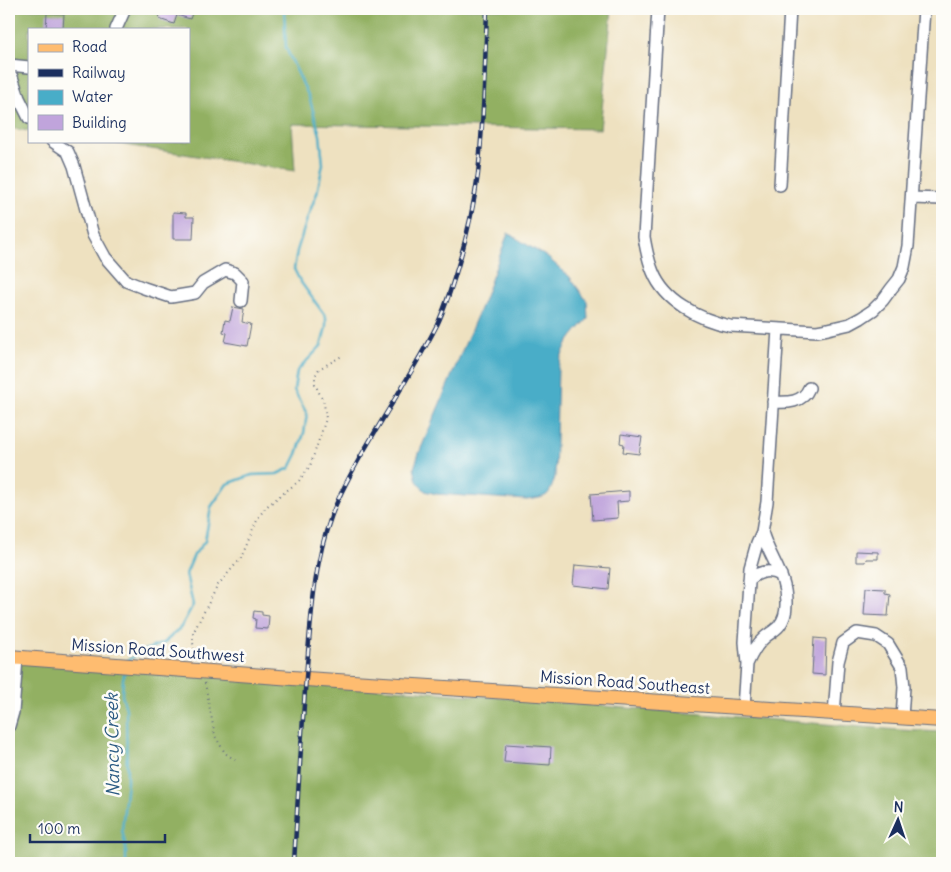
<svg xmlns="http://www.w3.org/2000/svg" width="951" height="872" font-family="Delius,sans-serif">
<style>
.forest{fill:#92b062;stroke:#567060}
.water{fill:#48adc8;stroke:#326e93}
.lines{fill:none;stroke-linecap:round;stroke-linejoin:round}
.stream{stroke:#48adc8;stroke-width:2.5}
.building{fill:#c0a4dc}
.minor-casing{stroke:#656d80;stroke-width:14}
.major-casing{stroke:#656d80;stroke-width:16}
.path{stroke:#656d80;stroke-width:2;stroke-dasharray:1 4;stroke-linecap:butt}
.minor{stroke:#fff;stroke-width:11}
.major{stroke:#febc70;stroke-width:14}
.rail-casing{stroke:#1b2f5e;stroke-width:4.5}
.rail{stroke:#fdfcf7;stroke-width:2.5;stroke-dasharray:8;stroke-linecap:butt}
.labels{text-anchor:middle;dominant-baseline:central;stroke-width:5;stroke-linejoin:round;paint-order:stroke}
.street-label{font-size:16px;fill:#1b2f5e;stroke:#fdfcf7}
.water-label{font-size:18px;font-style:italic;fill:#2b5b83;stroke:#fdfcf7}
</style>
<rect width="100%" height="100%" fill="#fdfcf7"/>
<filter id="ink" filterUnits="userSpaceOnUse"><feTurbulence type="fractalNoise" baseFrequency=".02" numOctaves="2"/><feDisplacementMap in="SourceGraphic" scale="10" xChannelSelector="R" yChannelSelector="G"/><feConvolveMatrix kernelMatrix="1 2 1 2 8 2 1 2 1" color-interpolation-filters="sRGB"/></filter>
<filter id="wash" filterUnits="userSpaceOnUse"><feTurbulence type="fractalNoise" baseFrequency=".0096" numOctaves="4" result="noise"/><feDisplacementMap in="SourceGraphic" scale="20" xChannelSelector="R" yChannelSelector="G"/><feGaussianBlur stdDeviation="1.12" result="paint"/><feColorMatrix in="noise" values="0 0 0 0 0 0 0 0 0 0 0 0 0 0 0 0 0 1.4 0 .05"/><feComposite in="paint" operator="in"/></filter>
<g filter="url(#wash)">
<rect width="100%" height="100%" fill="#eee1c0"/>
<!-- forest -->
<path class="forest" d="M9,9h603l-12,120 -308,-5 3,47 -196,-30h90v-112h-160v102l-20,-3z
M9,658l890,72 43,2v131h-933z"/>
<!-- water -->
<path class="water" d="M508,233l39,24 22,19 18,25 1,18c-16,17 -24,25 -30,49l-3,109c-6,20 -7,20 -28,23l-91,-6 -11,-3 -8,-10 -3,-13 5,-15 65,-154z"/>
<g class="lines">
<!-- stream -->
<path class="stream" d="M128,660l17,-10 19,-7 17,-16 12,-22 -7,-31 8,-19 11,-14 6,-34 16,-23 25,-9 25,-1 13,-6 7,-14 7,-21 3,-19 -13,-24 3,-19 24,-25 5,-19v-10l-26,-36 -6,-12 3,-18 11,-35 9,-23 6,-29 -3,-29 -11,-38 -23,-49 -2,-39
M125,670l-2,9 -1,16 4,14 1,72 -5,49 4,18v15"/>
</g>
<g id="blocks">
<!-- building -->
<path class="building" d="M161,9h26l6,2 -3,8 -13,-4 -3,9 -15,-5z
M47,13l17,1 -1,15h-17z
M173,212l13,1v4h8l-1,22h-20z
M233,307l11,2 -2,13 9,2 -4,22 -22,-4 2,-9 -4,-1 2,-12 5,1z
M621,434l21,3 -3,17 -16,-2 1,-8 -4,-1z
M629,491v10l-12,1 1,16 -25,2 -2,-26z
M856,551l22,1v7h-12l-1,3h-9z
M575,565l35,3 -2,21 -35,-4z
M866,588l19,1v4l5,1 -2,22 -24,-1z
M254,611l8,1v3l7,1 -1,13 -13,-1 1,-9 -3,-1z
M814,638l12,1 -1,36 -13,-1z
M506,744l45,3 -1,18 -46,-3z"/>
</g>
</g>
<g filter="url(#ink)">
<use href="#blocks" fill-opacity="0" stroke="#656d80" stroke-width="1"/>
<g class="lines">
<!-- minor casing -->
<g class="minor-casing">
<path id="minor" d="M658,9l-14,228c2,12 4,23 9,35 12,30 47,48 77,54l87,5 11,-2 22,-5 11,-6 12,-8 10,-10 8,-11 8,-10 5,-12 4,-21 16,-237
M116,29l9,-20
M9,65l20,2
M9,73l3,4 7,21 10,20
M52,141l16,11 6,14 19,69 12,22 21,24 18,7 27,9 24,-4 8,-10 22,-13 10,3 8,8 -2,20
M780,185l10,-176
M912,198l30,1
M773,402c14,1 30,1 36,-14
M749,580c10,-9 20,-11 32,-5
M747,664c4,-9 9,-19 17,-26 4,-4 11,-7 15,-12 5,-6 7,-13 7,-21 1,-30 -16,-45 -24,-73
M744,708l3,-44 -2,-22 5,-74 7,-25 5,-11 5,-30 11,-173
M834,714l4,-52 5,-19 14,-10 19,3 12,8 14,23 2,20 -2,31
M9,726l4,-14 4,-54"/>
</g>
<!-- major casing -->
<g class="major-casing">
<path id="major" d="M9,657l297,22 636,41"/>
</g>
<!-- path -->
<path class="path" d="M196,659l-3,-16v-10l25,-48 23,-27 17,-40 8,-11 33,-26 11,-15 16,-47 -2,-16 -9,-19v-8l4,-7 23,-13
M205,683l10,53 10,17 13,9"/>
<!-- minor -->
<use href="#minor" class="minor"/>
<!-- major -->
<use href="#major" class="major"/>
<!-- rail casing -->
<g class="rail-casing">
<path id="rail" d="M294,863c4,-70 8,-140 14,-210 4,-46 7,-92 23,-136 7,-20 17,-38 27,-56 26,-46 55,-89 79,-136 9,-19 15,-39 21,-59 9,-30 16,-61 20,-92 6,-55 7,-110 9,-165"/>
</g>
<!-- rail -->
<use href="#rail" class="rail"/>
</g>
</g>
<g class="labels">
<!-- street labels -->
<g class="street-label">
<text transform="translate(158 650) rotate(4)">Mission Road Southwest</text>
<text transform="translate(625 682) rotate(4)">Mission Road Southeast</text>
</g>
<!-- water labels -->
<g class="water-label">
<text transform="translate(112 745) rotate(-91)">Nancy Creek</text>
</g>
</g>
<!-- margin -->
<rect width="951" height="872" fill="none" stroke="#fdfcf7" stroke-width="30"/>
<!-- legend -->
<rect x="28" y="28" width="162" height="115" fill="#fdfcf7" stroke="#a3aaba"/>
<rect x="38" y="44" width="25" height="8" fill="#febc70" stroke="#a3aaba"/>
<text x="72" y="52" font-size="15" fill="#1b2f5e">Road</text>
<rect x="38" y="69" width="25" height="8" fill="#1b2f5e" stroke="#a3aaba"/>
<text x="72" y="78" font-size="15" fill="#1b2f5e">Railway</text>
<rect x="38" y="90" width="25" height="15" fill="#48adc8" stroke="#a3aaba"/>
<text x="72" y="102" font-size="15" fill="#1b2f5e">Water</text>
<rect x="38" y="115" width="25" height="15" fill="#c0a4dc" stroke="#a3aaba"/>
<text x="72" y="128" font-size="15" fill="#1b2f5e">Building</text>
<!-- north arrow -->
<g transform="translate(898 820) rotate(3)" stroke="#fdfcf7" stroke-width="4" paint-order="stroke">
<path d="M0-4L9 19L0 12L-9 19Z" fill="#1b2f5e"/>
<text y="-8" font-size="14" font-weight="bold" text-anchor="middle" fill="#1b2f5e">N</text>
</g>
<!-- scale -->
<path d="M30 834v8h135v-8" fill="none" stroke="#1b2f5e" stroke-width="2.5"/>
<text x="38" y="834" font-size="15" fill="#1b2f5e" stroke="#fdfcf7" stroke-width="4" paint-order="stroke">100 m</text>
</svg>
